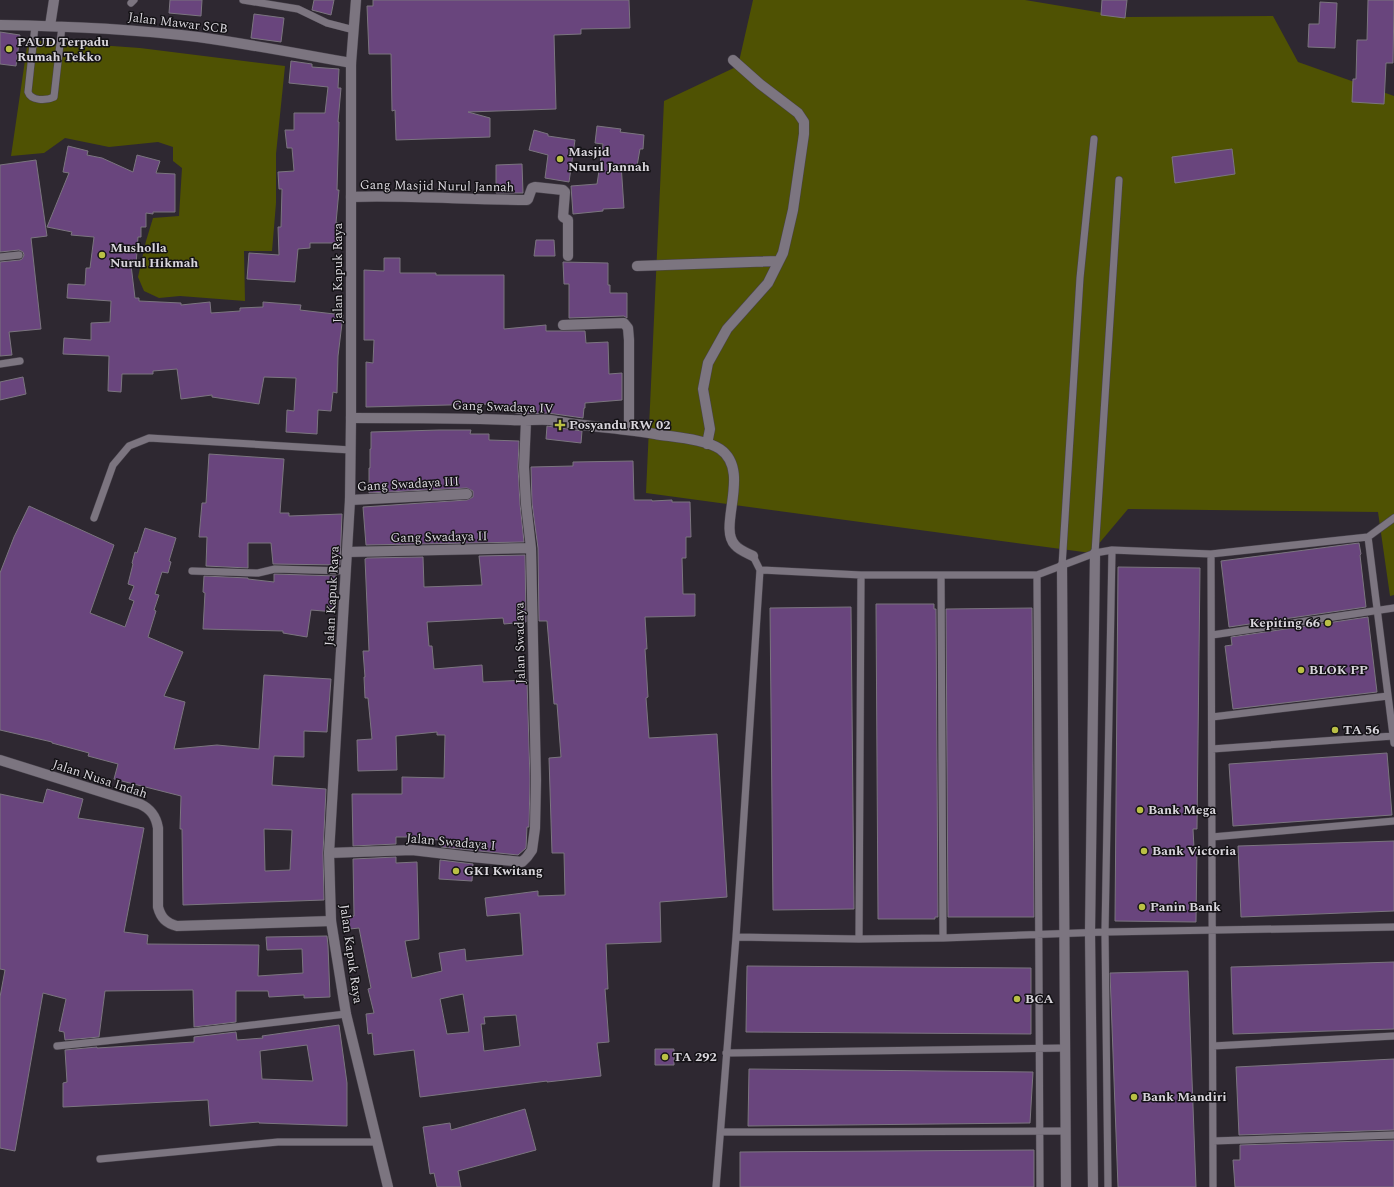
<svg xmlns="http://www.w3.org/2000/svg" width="1394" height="1187" font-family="Spectral,serif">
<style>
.green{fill:#4f5203}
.building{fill:#69457d;stroke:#7b757f;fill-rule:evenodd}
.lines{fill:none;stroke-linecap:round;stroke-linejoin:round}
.lane-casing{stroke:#49444c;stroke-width:8}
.street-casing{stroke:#49444c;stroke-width:11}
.secondary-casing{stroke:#49444c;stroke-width:11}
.lane{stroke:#7c7580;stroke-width:7}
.street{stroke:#7c7580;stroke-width:10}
.secondary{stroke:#7c7580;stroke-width:10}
.poi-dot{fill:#bac045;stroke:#141216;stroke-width:1.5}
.labels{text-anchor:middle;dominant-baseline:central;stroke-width:3;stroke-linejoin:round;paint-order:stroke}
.street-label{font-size:13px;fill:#d9d6dc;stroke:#141216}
.poi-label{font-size:13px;font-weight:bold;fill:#d9d6dc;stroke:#141216;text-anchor:start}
</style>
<rect width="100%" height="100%" fill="#2e2831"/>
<!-- green -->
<path class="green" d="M753,0h272l102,17 146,-1 25,46 96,34v499l-4,1 -12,-84 -250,-3 -37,44 -445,-60 18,-392 74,-35z
M28,40l112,8 145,18 -9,88v49l-4,48h-28l1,50 -65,-5 -21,2 -15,-7 -6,-14 8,-36 7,-23 26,-2 3,-48 -9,-7v-14l-15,-5 -49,5 -44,-9 -21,15 -33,3z"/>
<!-- building -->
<path class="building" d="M170,0h32l-1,16 -32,-3z
M314,0h20l-3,15 -19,-5z
M373,0h256l1,28 -49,1v5l-27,1 2,74 -88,3 22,6v19l-94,3 -1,-30 -3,1 -1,-57h-22l-2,-48h6z
M1102,0h25l-2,18 -24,-3z
M1368,0h26l-1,63h-7l-2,41 -32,-2 1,-23h3l1,-39h10z
M1320,2l17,1 -2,45 -27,-1 1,-23h10z
M254,14l30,4 -3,24 -30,-4z
M0,32l20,3 -4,31 -16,-2z
M291,61l21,3v3l27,2 -1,19h3l-3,34h1l-2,68h2l-3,33h2v20h-28v5l-12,1 -3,33 -48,-3 2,-26 30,2 -1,-28h3l1,-38h-3l-1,-17 16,-1 -2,-23h-5l-2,-18h9v-17h31l3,-26 -39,-4z
M597,126l24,3 -1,3 24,3 -1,14h-3l-3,17 -16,-2 3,44 -21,1v2l-30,3 -2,-28 26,-2 6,-40 -8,-1z
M534,130l14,4v2l27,4 -6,42 -24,-4 3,-23 -19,-5z
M68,146l20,5 -1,4 15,3 31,14 4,-17 23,6 -4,12 19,1v38h-22v2l-7,-1v14h-5v10h-3l-2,28h-5l4,33h4v3l42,2v2l29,-3 1,11 29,-2v-3l23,-1v-5l38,3 -1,5 43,5 -5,41 -1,37 -4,-1 -2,19 -13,-1 -1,24 -31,-2 1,-22 7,1 2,-33 -32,-1 -5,27 -47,-7v-2l-31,4 -4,-30 -24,2v3h-31l-1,18 -13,-1 1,-35 -46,-2 1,-16 27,2v-17l19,-1 1,-21 -44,-3 1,-14 17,1 1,-17h4l4,-31 -23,-2 1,-3 -25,-5 22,-54 -6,-1z
M1232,149l3,25 -60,9 -3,-26z
M36,160l11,76 -16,2 10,91 -32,3 3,23 -12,1v-94l20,-2 2,-1 2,-4 -1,-3 -4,-2 -19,2v-87z
M522,164l1,29h-27v-28z
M536,240h18l1,16h-21z
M384,258h16v15h36v2h68v54l42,-4v6h39l1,12 22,-1 1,32 13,-1v27l-37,3v5h-1l-1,10 -35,-5 -26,1 -16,-3 -17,-1 1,-6 -124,3v-45l7,1 1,-23h-10v-70l20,1z
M563,262l45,1v22h2v8h17v25l-3,-2 -55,2v-34h-5z
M23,377l3,17 -26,6v-18z
M547,426l35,5 -1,12 -35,-4z
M439,430h32l-1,4h19v6l30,1 -1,26 2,37 4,38 -158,3 -3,-38 104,-7 6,-3v-6l-6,-3 -98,5v-25h1v-19h1v-17z
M209,454l75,5 -4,54h9v3l53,-2 -2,51 -67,-1 -2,-21h-23v25l-42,-2 1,-29h-8l3,-34h4z
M633,461l1,39h18v1l20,-1v2h18l1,35h-5v21h-4l1,36h12v22l-50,1 2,32h-2l3,48 -2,1 3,40 68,-4 10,163 -67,5 1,40 -55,2 2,45h-3l4,53 -12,1 4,33 -54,6v-1l-127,16 -6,-47 -40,5 -2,-22 -4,1 -2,-20 8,-1 -6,-24 3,-1 -12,-60 -9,1 -2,-13h6l-1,-57 43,-2v6l21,-1 2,77 -14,2 7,37 30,-7 -3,-18 26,-4 1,12 57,-6 -3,-42 -33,3 -2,-18 53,-7v5l27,-1 -1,-42h-12l-3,-95 12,-1 -4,-53h-3l-7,-83h-8l-1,-73 -6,-45 -1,-36 42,-1v-4zM463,994l6,38 -22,2 -7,-35zM516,1015l4,31 -36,5 -3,-27h4l-1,-7z
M29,506l85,39 -24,68 35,14 9,-26 -5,-2 5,-13 -6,-2 5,-20 -1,-1 3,-11 2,1 8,-25 31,10 -7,23 2,1 -3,11 -6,-1 -7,22 4,1 -5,15 2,1 -8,26 35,15 -19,44 21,6 -11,47 43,-4 42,4 5,-74 67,4 -4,53 -23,-1v26l-30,-1 -2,29 54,4 -3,64 1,47 -141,5 -1,-76h-2l1,-33 -67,-17 4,-15 -30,-8 1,-3 -37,-10v-1l-52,-12v-157l14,-36zM264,829l28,1 -2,40 -25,1z
M1359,543l2,11 -1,1 6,52 -137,20 -8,-66z
M525,555l1,67 -22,2 -1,-6 -76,4 2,24h3l2,23 48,-4 1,17 44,-2 3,100 -1,47h-2l-1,21 -8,7 -77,-8 1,-7 -23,-1v-2h-23v7l-43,2 -1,-52h50v-17l42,1 1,-43h-8v-3l-41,4 1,34 -39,1 -1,-31 15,-1 -4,-41h-3l-1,-21h1l-2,-26h6l-4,-92 2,-1 56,-1 1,30 58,-2 -3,-29z
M1118,567l82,1 -3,261h-4l1,19h3l-1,74 -81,-1z
M274,574l63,2 -2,36 -24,-2 -4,27 -24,-4v-2l-80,-2 2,-36 -2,-1 1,-16 44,2v1l26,3z
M876,604h58v5h2l2,308h-3v2h-57z
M851,607l3,302 -81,1 -3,-302z
M1032,608l2,309h-86l-2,-308z
M1368,617l9,75 -144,17 -8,-63 7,-1 -1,-8z
M1387,753l5,62 -159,11 -4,-62z
M47,789l36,10 -5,19 66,10 -20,104 24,3 -1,9 112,1 -1,31 45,-3 -1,-24 -35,1 -1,-13 61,-1 1,10 2,51 -26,1v-3l-35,2 -1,-6h-32v31l-42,5 -1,-37 -88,1 -6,46 -34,3 -1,-8 -5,-1 7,-32 -23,-6 -28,158 -15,-3v-151l5,-27 -5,-1v-175l43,9z
M1394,841v70l-153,6 -3,-71z
M440,860l33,4 -1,17 -33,-2z
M1394,962v67l-161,5 -2,-67z
M747,966l284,2v66l-285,-2z
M1188,971l8,216h-78l-8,-214z
M339,1025l8,58v43l-88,-3v-1l-49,4 -2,-26 -145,7v-24l4,-1 -2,-32 32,-3v1l97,-6v-5l42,-5 1,8 26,-2 -1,-2zM307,1045l6,36 -51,-2 -2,-28z
M655,1049h19v16h-19z
M1394,1059v71l-155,5 -3,-68z
M749,1069l284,3 -3,51 -282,3z
M525,1109l11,41 -78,21 3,16h-24l-3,-14 -4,1 -7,-47 27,-4 1,7z
M1394,1140v47h-159l-2,-27h7v-15z
M1034,1150v37h-294v-35z"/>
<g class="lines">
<!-- lane casing -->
<g class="lane-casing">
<path id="lane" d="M243,0l55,9 29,14 27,7
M131,3l3,-3
M35,26l-7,66c3,9 18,9 26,5l8,-71
M0,257l19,-2
M0,364l20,-3
M94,518l19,-53 16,-19 20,-8 202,12
M1368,537l26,206
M1095,553l24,-373
M1211,554l2,632
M753,556l7,14
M1062,566l18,-288 14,-139
M760,570l101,5h176l58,-22 17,-3 99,4 157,-17 26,-19
M192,571l66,2 17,-4 71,2
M941,575l2,363
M1037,575l3,612
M1212,635l182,-27
M1212,717l176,-21
M1212,749l181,-13
M1212,837l182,-16
M736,937l123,2 84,-1 162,-6 289,-5
M859,939l2,-364
M57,1046l143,-15 146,-17
M1213,1046l181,-10
M726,1053l340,-5
M721,1132l345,-1
M1213,1141l181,-6
M100,1159l178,-17h99
M716,1187l20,-250 24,-367
M1108,1187l-3,-255 7,-382"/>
</g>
<!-- street casing -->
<g class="street-casing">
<path id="street" d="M0,25c66,1 132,4 198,12 51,7 102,17 153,26
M50,26l4,-26
M351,197c59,-2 117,3 176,3l1,-1 4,-11 3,-1 28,3 2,2 -2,25 5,3v36
M637,266l142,-5
M563,325l61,-2 4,5 1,12v90
M351,418c54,0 107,0 160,2 13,1 27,-1 39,0 11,2 22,4 33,5 24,3 48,5 72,9 17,3 51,5 65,15 32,22 -3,78 15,96 4,5 12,8 18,11
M707,444l3,-15 -7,-40 5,-26 19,-34 41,-46 15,-30 10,-43 11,-76v-12l-6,-9 -38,-29 -27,-24
M350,500l117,-6
M347,552l184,-4
M1062,566l4,621
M0,760l140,44c11,5 16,12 18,24v79c3,11 8,16 19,19l154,-5
M329,853l83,-3 60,7 50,5 5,-5 5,-7 3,-22 1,-48 -5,-232 -5,-44 -2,-37 2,-46
M1093,1187l-3,-254 5,-380"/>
</g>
<!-- secondary casing -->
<g class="secondary-casing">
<path id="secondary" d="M356,0l-5,63v355l-1,82 -21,353 2,68 15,93 42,173"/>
</g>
<!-- lane -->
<use href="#lane" class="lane"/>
<!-- street -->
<use href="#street" class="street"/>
<!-- secondary -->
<use href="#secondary" class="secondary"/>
</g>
<!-- markers -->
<g class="poi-dot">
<circle cx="9" cy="49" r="4"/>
<circle cx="560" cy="159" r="4"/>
<circle cx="102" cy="255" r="4"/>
<path d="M558 419h4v4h4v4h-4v4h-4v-4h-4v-4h4z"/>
<circle cx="1328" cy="623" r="4"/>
<circle cx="1301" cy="670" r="4"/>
<circle cx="1335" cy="730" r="4"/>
<circle cx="1140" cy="810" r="4"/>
<circle cx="1144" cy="851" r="4"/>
<circle cx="456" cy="871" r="4"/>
<circle cx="1142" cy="907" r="4"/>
<circle cx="1017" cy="999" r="4"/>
<circle cx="665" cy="1057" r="4"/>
<circle cx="1134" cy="1097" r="4"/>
</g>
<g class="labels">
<!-- street labels -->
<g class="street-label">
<text transform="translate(178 23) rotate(7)">Jalan Mawar SCB</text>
<text transform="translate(437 186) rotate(1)">Gang Masjid Nurul Jannah</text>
<text transform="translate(338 273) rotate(-90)">Jalan Kapuk Raya</text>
<text transform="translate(503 407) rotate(2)">Gang Swadaya IV</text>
<text transform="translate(408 484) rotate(-3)">Gang Swadaya III</text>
<text transform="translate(439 537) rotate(-1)">Gang Swadaya II</text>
<text transform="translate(332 596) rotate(-87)">Jalan Kapuk Raya</text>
<text transform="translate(520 643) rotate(-91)">Jalan Swadaya</text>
<text transform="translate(100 779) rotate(18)">Jalan Nusa Indah</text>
<text transform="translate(451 842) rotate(5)">Jalan Swadaya I</text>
<text transform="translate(351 954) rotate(82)">Jalan Kapuk Raya</text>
</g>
<!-- poi labels -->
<g class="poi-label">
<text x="17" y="42">PAUD Terpadu<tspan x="17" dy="15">Rumah Tekko</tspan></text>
<text x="568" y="152">Masjid<tspan x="568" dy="15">Nurul Jannah</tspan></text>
<text x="110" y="248">Musholla<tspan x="110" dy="15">Nurul Hikmah</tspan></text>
<text x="569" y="425">Posyandu RW 02</text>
<text x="1320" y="623" text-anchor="end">Kepiting 66</text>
<text x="1309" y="670">BLOK PP</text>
<text x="1343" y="730">TA 56</text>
<text x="1148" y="810">Bank Mega</text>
<text x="1152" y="851">Bank Victoria</text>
<text x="464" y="871">GKI Kwitang</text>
<text x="1150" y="907">Panin Bank</text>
<text x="1025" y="999">BCA</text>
<text x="673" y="1057">TA 292</text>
<text x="1142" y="1097">Bank Mandiri</text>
</g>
</g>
</svg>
